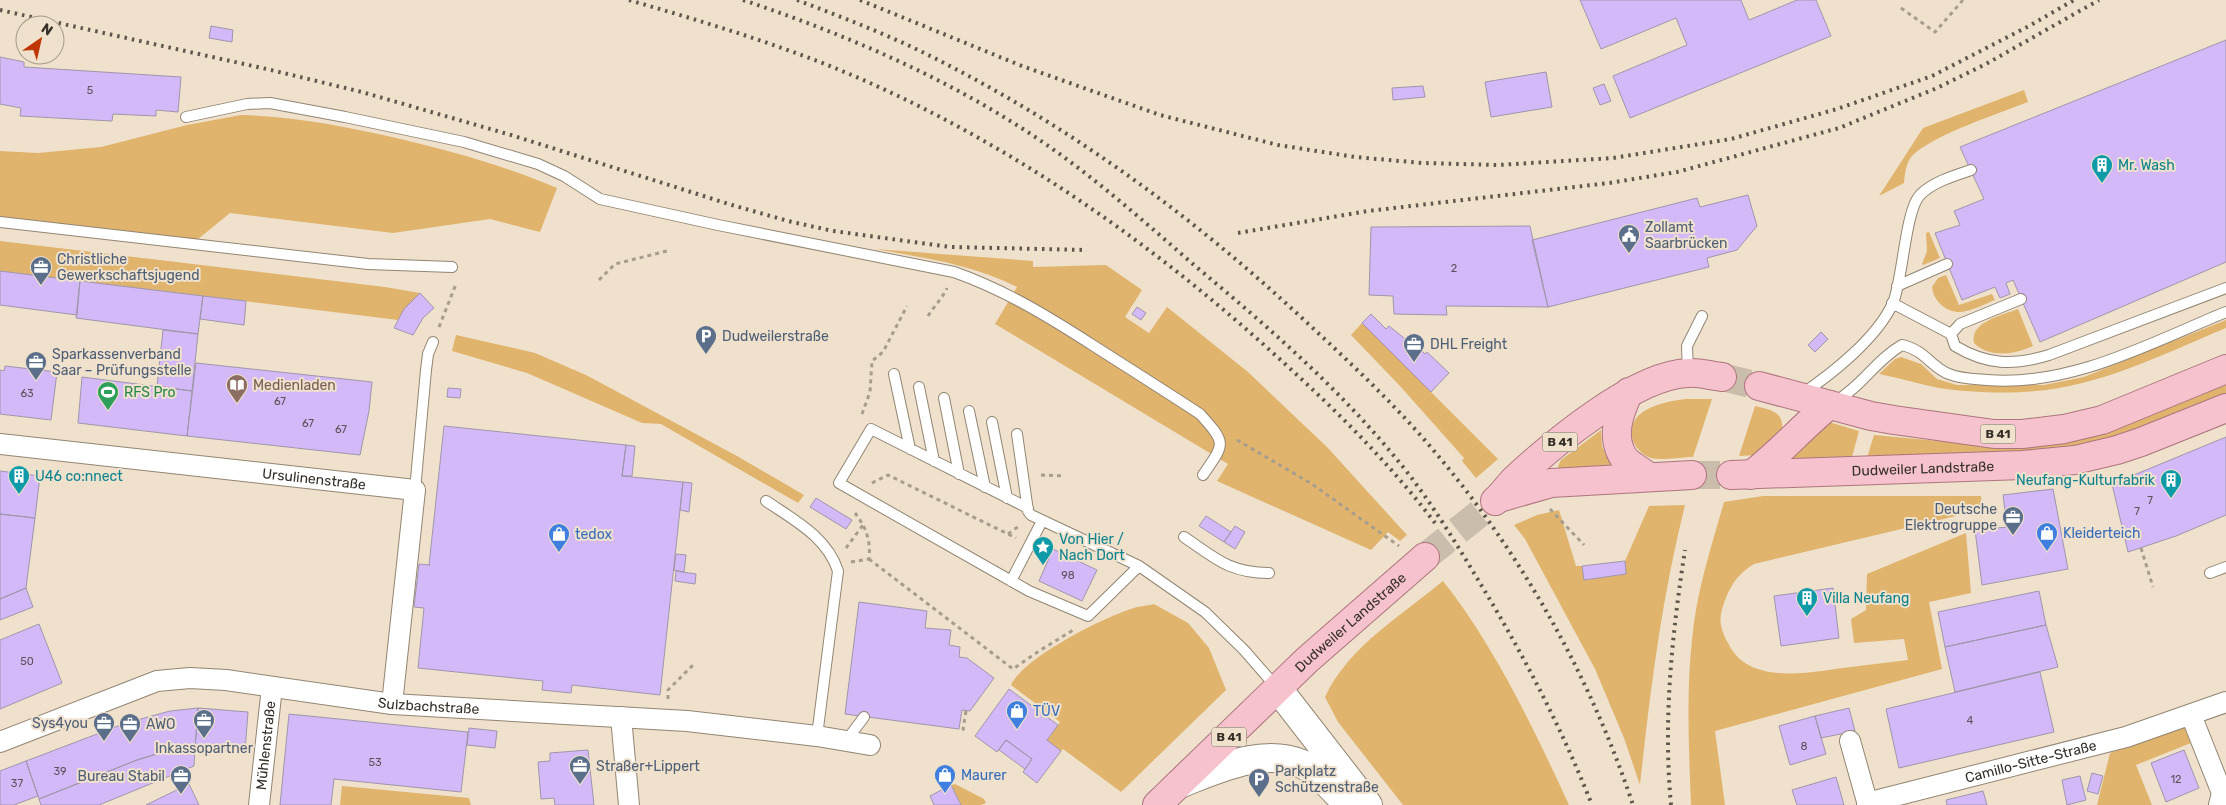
<svg xmlns="http://www.w3.org/2000/svg" width="2226" height="805" font-family="Rubik,sans-serif">
<style>
.green{fill:#e1b46e}
.building{fill:#d4b9f8;stroke:#9f96ab}
.lines{fill:none;stroke-linecap:round;stroke-linejoin:round}
.primary-tunnel{stroke:#cabdab;stroke-width:28;stroke-dasharray:28 14;stroke-linecap:butt}
.service-casing{stroke:#928572;stroke-width:12}
.minor-casing{stroke:#928572;stroke-width:22}
.secondary-casing{stroke:#928572;stroke-width:30}
.primary-casing{stroke:#ad757d;stroke-width:30}
.path{stroke:#a89d8d;stroke-width:3;stroke-dasharray:4 4;stroke-linecap:butt}
.service{stroke:#fff;stroke-width:10}
.minor{stroke:#fff;stroke-width:20}
.secondary{stroke:#fff;stroke-width:28}
.primary{stroke:#f5c2cd;stroke-width:28}
.rail{stroke:#5f574c;stroke-width:4;stroke-dasharray:2.5 5;stroke-linecap:butt}
.labels{text-anchor:middle;dominant-baseline:central;stroke-width:4;stroke-linejoin:round;paint-order:stroke}
.number-label{font-size:11px;fill:#5d525b}
.shield{fill:#efe1cc;stroke:#6d6458;stroke-width:1}
.shield-label{font-size:12px;font-weight:bold;fill:#352f27}
.culture-label{font-size:14px;fill:#0d838f;stroke:#efe1cc;text-anchor:start}
.service-label{font-size:14px;fill:#4e5e75;stroke:#efe1cc;text-anchor:start}
.education-label{font-size:14px;fill:#785e54;stroke:#efe1cc;text-anchor:start}
.leisure-label{font-size:14px;fill:#27864d;stroke:#efe1cc;text-anchor:start}
.street-label{font-size:14px;fill:#352f27;stroke:#efe1cc}
.shop-label{font-size:14px;fill:#366cbe;stroke:#efe1cc;text-anchor:start}
</style>
<rect width="100%" height="100%" fill="#efe1cc"/>
<!-- green -->
<path class="green" d="M2024,90l4,12c-30,12 -90,31 -114,52 -8,7 -9,19 -10,29l-25,13 44,-68z
M241,115c52,1 101,11 151,22 56,13 111,28 165,51l-17,44 -50,-13 -97,14 -163,-20 -38,31 -192,-22v-71l38,2 63,-6 86,-22z
M1929,232l11,26 -17,7 -1,-1 5,-13 -1,-18z
M0,241l385,46 35,6 -16,16 -6,11 -398,-49z
M875,249l158,12v6l73,-2 36,25 -17,27 24,16 18,-26 81,65 79,75 80,88 -7,6 -12,-9 -17,18 -154,-69 11,-17 -233,-140 22,-37c-46,-23 -92,-29 -142,-38z
M1946,275l13,30 33,-11 3,6c-10,4 -23,11 -34,12 -14,1 -28,-11 -29,-25l6,-9z
M2018,309l15,37c-18,8 -42,13 -59,-3 -5,-21 29,-28 44,-34z
M2226,320v8c-58,24 -117,54 -180,62 -34,4 -74,3 -107,-2 -20,-4 -40,-10 -60,-14l16,-15 6,-2 20,7 16,15 20,6h87l40,-8z
M1362,323l136,136 -22,19 -14,-17 2,-3 -64,-72 -49,-51z
M456,335l79,18 51,22 151,81 67,39 -6,8 -137,-79 -19,-1 -115,-50 -75,-22z
M2226,385v8l-115,46 -40,10 -205,12 8,-26 118,11 31,1 47,-5 38,-10z
M1686,399h26l-19,58c-10,0 -33,4 -42,1 -18,-7 -27,-28 -12,-43 12,-11 32,-14 47,-16z
M1755,406c17,4 30,6 27,27l-26,22 -17,1z
M1829,422l30,9 -8,30 -71,5z
M1601,430l1,16 9,20 -51,5 -2,-5 3,-6z
M1763,496h218c1,7 -1,12 -8,16l-219,52c-19,11 -28,29 -33,50 -2,10 2,20 7,29 20,42 78,30 115,25 21,-3 43,-5 65,-8l-4,-21 -50,4 -3,-24 15,-9 1,-36 99,-41 5,60 -42,9 13,67 -227,62 10,74h-34c-2,-55 -5,-110 1,-165 4,-47 19,-92 32,-138z
M1685,505c-23,92 -35,186 -45,280l-16,-47 -29,-69 -70,-130 -11,-14 23,-10 22,-5 17,56h6l2,14 42,-6 -1,-13 24,-55z
M1443,581c51,64 92,150 126,224h-166l-65,-83 -13,-25c23,-50 77,-82 118,-116z
M1154,604l34,19 21,25 17,42 -105,102 -58,-43 -2,2 -14,-11 13,-18 -49,-37c12,-27 91,-67 120,-76 7,-3 15,-3 23,-5z
M2185,727l6,16 -55,22 16,40h-55l13,-52z
M955,784l29,15 2,4 -5,2h-20l-10,-20z
M342,786l127,12 2,7h-131z"/>
<!-- building -->
<path class="building" d="M1580,0h161l8,20 48,-20h19l15,36 -201,82 -17,-42 74,-31 -11,-27 -75,31z
M211,26l22,4 -1,12 -23,-4z
M2226,40v222l-186,80 -27,-62 -7,3 4,11 -10,4 -5,-11 -33,13 -27,-67 25,-8 -6,-14 30,-12 -24,-52z
M0,57l24,5v5l157,10 -3,35 -22,-2v6l-43,-2 -1,7 -92,-5 1,-8 -21,-4z
M1546,72l6,35 -61,10 -6,-35z
M1604,84l7,17 -11,4 -7,-17z
M1423,86l2,11 -32,3 -1,-12z
M1748,195l9,31 -20,24 -30,8 2,9 -161,40 -16,-67 165,-42 3,9z
M1530,226l18,81 -102,-1 1,9 -53,-1 -1,-18 -24,-1 2,-68z
M0,271l80,10 -3,34 -77,-10z
M80,281l123,15 -5,38 -122,-16z
M420,293l14,15 -11,10 -10,17 -19,-7 10,-19z
M203,296l43,5 -2,24 -44,-6z
M1137,307l9,6 -5,7 -9,-6z
M1371,314l15,15 3,-3 20,16 2,-2 14,14 2,-2 22,21 -18,19 -69,-69z
M163,330l35,4 -6,57 -35,-5z
M1821,332l7,7 -13,13 -7,-7z
M196,363l176,19 -3,29 -9,44 -173,-19z
M5,366l52,6 -6,48 -51,-6v-44l4,1z
M82,377l110,14 -5,45 -109,-13z
M448,388l13,1 -1,9 -13,-1z
M444,426l182,19 -4,31 61,6 -23,213 -88,-10 -1,8 -29,-3 1,-9 -125,-13 6,-60 -10,-1 5,-43 11,1h-1z
M2226,437v78l-50,21 -48,16 -16,-68z
M626,445l9,1 -3,30h-10z
M0,471l40,5 -5,42 -35,-4z
M683,482l9,1 -3,29 -9,-2z
M2053,489l15,80 -86,16 -7,-55 32,-3 -4,-32z
M816,498l36,22 -6,9 -36,-22z
M0,514l35,4 -9,70 -26,11z
M1206,516l25,16 -7,10 -25,-16z
M1235,526l10,6 -10,17 -11,-7z
M1053,549l44,21 -15,31 -43,-20z
M676,554l10,1 -2,17 -10,-2z
M1625,561l1,13 -42,6 -2,-14z
M676,571l20,3 -1,10 -20,-3z
M26,588l7,19 -33,13v-21z
M1833,588l6,50 -58,8 -7,-50z
M2039,591l7,34 -101,22 -7,-35z
M859,602l68,9 -2,17 26,2 -2,15 11,2 -1,10 8,1 27,20 -24,33 -8,-1 -3,19 -114,-15z
M39,624l23,59 -62,26v-69z
M2046,625l12,42 -103,25 -10,-45z
M2040,672l14,60 -155,36 -13,-59z
M1009,689l49,36 -11,15 14,11 -24,32 -14,-11 9,-13 -26,-19 -9,12 -22,-16z
M198,708l-3,41 -32,3 -26,8 -98,39 -13,-38 100,-38 44,-12z
M198,708l50,4 -3,39 -50,-2z
M1849,708l6,23 -34,7 -6,-22z
M289,714l179,18 -7,60 -127,-13 -3,26h-51z
M1815,716l11,38 -36,11 -11,-39z
M469,728l28,3 -2,17 -28,-3z
M1006,740l26,19 -7,10 -26,-19z
M195,749l-1,17 -95,39h-58l-2,-6 98,-39 26,-8z
M588,750l6,55h-39l-1,-7 -13,1 -3,-37 12,-1v-8z
M2184,750l15,38 -33,14 -15,-39z
M26,761l12,35 -24,9h-14v-34z
M2092,773l11,3 -5,18 -11,-3z
M2080,776l6,24 -19,5 -5,-25z
M1836,777l8,28h-47l-5,-15z
M189,784l10,21h-53z
M951,785l10,20h-27l-4,-9z
M1983,791l4,14h-40l-1,-5z"/>
<g class="lines">
<!-- primary-tunnel -->
<path class="primary-tunnel" d="M1722,377l37,9
M1692,475h39
M1425,557l70,-56"/>
<!-- service casing -->
<g class="service-casing">
<path id="service" d="M186,117l61,-13 23,-1 75,14 119,25 74,22 26,12 36,23 118,26 236,47c51,18 95,45 140,74 36,23 71,45 106,68 27,30 25,29 3,61
M0,222l368,42 84,3
M1897,286l50,-22
M1892,303l59,31 4,12c32,19 58,20 94,9l177,-67
M1951,334l9,-10 61,-25
M1688,372l-1,-26 15,-30
M894,374l16,75
M919,387l15,74
M1802,394c31,-21 75,-56 91,-91 10,-24 12,-92 27,-108 13,-13 33,-19 51,-25
M944,398l15,76
M1836,401c26,-15 40,-41 66,-56 23,5 30,23 47,29 12,5 26,5 38,6 84,7 163,-37 239,-68
M969,411l16,76
M992,422l15,76
M1017,434l11,77 3,4 108,51 66,46 39,38 34,39
M415,490l11,-120 2,-16 5,-12
M766,501c28,19 61,36 72,70l-21,165
M1028,508l-157,-79 -32,54 190,108 59,25 51,-50
M1184,537c31,21 45,36 85,36
M2210,573l16,-6
M1011,581l31,-60
M846,741l18,-24"/>
</g>
<!-- minor casing -->
<g class="minor-casing">
<g id="minor">
<path id="s1" d="M0,444l415,46 -23,214"/>
<path d="M2191,715l31,78 -3,12"/>
<path d="M621,717l8,88"/>
<path d="M1850,741l18,64"/>
<path id="s2" d="M0,742l157,-61 33,-3 36,2 166,24 295,17 130,15 53,9"/>
<path id="s3" d="M1867,803l259,-66 100,-35"/>
<path id="s4" d="M259,805l13,-118"/>
</g>
</g>
<!-- secondary casing -->
<g class="secondary-casing">
<path id="secondary" d="M1278,689l90,116
M1179,784c37,-14 83,-37 123,-20 16,7 34,28 46,41"/>
</g>
<!-- primary casing -->
<g class="primary-casing">
<g id="primary">
<path d="M1759,386l112,30 23,4 100,14h28l42,-5 38,-9 124,-51"/>
<path d="M1629,392c-10,21 -19,45 -5,66 5,7 18,13 25,19"/>
<path id="s5" d="M1731,475l292,-10 52,-5 42,-10 24,-8 85,-34"/>
<path d="M1751,475c28,-21 51,-48 78,-70"/>
<path d="M1499,498l52,-15 141,-8"/>
<path d="M1495,501c7,-6 13,-15 20,-22 39,-36 120,-104 173,-106 11,-1 23,3 34,4"/>
<path id="s6" d="M1157,805l150,-145 118,-103"/>
</g>
</g>
<!-- path -->
<path class="path" d="M1901,8l34,24 28,-32
M599,280l16,-16 52,-13
M928,316c6,-10 14,-17 19,-28
M439,327l17,-43
M862,414l8,-22 2,-31 11,-9 24,-46
M1237,440l75,44 87,62
M1041,475l24,1
M872,483l16,-8 128,63
M1550,509l34,36
M1008,534l11,-8
M846,548l17,-23
M2141,548l12,39
M869,559l144,110 26,-18 36,-22
M851,562l18,-3c2,-18 -3,-32 -14,-46
M668,699v-9l27,-27
M966,711l-3,18 4,4"/>
<!-- service -->
<use href="#service" class="service"/>
<!-- minor -->
<use href="#minor" class="minor"/>
<!-- secondary -->
<use href="#secondary" class="secondary"/>
<!-- primary -->
<use href="#primary" class="primary"/>
<!-- rail -->
<path class="rail" d="M629,0c82,24 163,48 241,83 152,68 291,167 414,280 55,50 106,101 151,160
M743,0c98,33 193,73 280,129 61,39 116,88 171,136 73,61 145,123 205,197 32,39 58,83 84,126 42,70 79,141 109,217
M797,0c39,15 79,30 117,48 143,69 273,163 389,271 41,38 82,76 119,118 94,107 166,233 211,368
M860,0l162,66 138,49 118,30 77,12 67,6 76,2 115,-7 118,-19 106,-30 95,-33 99,-51 43,-25
M0,10l271,60 91,22 149,43 221,70 56,16 45,10 117,16 137,3
M1238,233l130,-22 241,-28 68,-11 162,-44 98,-40 49,-24 113,-64
M1671,805c-8,-85 1,-171 14,-255"/>
</g>
<!-- icons -->
<defs>
<g id="building-pin" transform="scale(1.125)"><path d="M0 17L-7.5 6A9.5 9.5 0 1 1 7.5 6Z" fill="#0f9aa8" stroke="#efe1cc"/><path d="M-4-6H4V6H1V3H-1V6H-4ZM-2.5-4.3h1.7v1.8h-1.7ZM.8-4.3h1.7v1.8H.8ZM-2.5-1h1.7V.8h-1.7ZM.8-1h1.7V.8H.8Z" fill="#fff"/></g>
<g id="civic-pin" transform="scale(1.125)"><path d="M0 17L-7.5 6A9.5 9.5 0 1 1 7.5 6Z" fill="#5c6f8a" stroke="#efe1cc"/><path d="M-.6-6.5H3V-4.5H.6V-3L4-1V1h2V6H-6V1h2V-1L-.6-3ZM-1.2 2.5V6h2.4V2.5Z" fill="#fff"/></g>
<g id="office-pin" transform="scale(1.125)"><path d="M0 17L-7.5 6A9.5 9.5 0 1 1 7.5 6Z" fill="#5c6f8a" stroke="#efe1cc"/><path d="M-6-3h4V-5.5h4V-3h4V5H-6ZM-1-4.5V-3h2v-1.5ZM-6 0V1H6V0Z" fill="#fff"/></g>
<g id="parking-pin" transform="scale(1.125)"><path d="M0 17L-7.5 6A9.5 9.5 0 1 1 7.5 6Z" fill="#5c6f8a" stroke="#efe1cc"/><path d="M-3.5-5.5H1a3.5 3.5 0 0 1 0 7H-1V5.5H-3.5ZM-1-3.4V-.6H.8a1.4 1.4 0 0 0 0-2.8Z" fill="#fff"/></g>
<g id="library-pin" transform="scale(1.125)"><path d="M0 17L-7.5 6A9.5 9.5 0 1 1 7.5 6Z" fill="#8d6e63" stroke="#efe1cc"/><path d="M-6-4Q-3-5.5-.7-3.5V5Q-3 3-6 4ZM6-4Q3-5.5 .7-3.5V5Q3 3 6 4Z" fill="#fff"/></g>
<g id="stadium-pin" transform="scale(1.125)"><path d="M0 17L-7.5 6A9.5 9.5 0 1 1 7.5 6Z" fill="#2e9e5b" stroke="#efe1cc"/><path d="M0-5a6.5 5 0 1 0 0 10a6.5 5 0 1 0 0-10ZM-3.5-1.8h7v3.6h-7Z" fill="#fff"/></g>
<g id="shop-pin" transform="scale(1.125)"><path d="M0 17L-7.5 6A9.5 9.5 0 1 1 7.5 6Z" fill="#3f7fe0" stroke="#efe1cc"/><path d="M-5-2.5h2.3a2.7 3.5 0 0 1 5.4 0H5L5.5 6h-11ZM-1.5-2.5h3a1.5 2.3 0 0 0-3 0Z" fill="#fff"/></g>
<g id="sight-pin" transform="scale(1.125)"><path d="M0 17L-7.5 6A9.5 9.5 0 1 1 7.5 6Z" fill="#0f9aa8" stroke="#efe1cc"/><path d="M0-6L1.8-2.2L6-1.7L2.9 1.2L3.7 5.4L0 3.3L-3.7 5.4L-2.9 1.2L-6-1.7L-1.8-2.2Z" fill="#fff"/></g>
</defs>
<g fill-rule="evenodd">
<use href="#building-pin" x="2102" y="165"/>
<use href="#civic-pin" x="1629" y="235"/>
<use href="#office-pin" x="41" y="267"/>
<use href="#parking-pin" x="706" y="336"/>
<use href="#office-pin" x="1414" y="344"/>
<use href="#office-pin" x="36" y="362"/>
<use href="#library-pin" x="237" y="385"/>
<use href="#stadium-pin" x="108" y="392"/>
<use href="#building-pin" x="19" y="476"/>
<use href="#building-pin" x="2171" y="480"/>
<use href="#office-pin" x="2013" y="517"/>
<use href="#shop-pin" x="2047" y="533"/>
<use href="#shop-pin" x="559" y="534"/>
<use href="#sight-pin" x="1043" y="547"/>
<use href="#building-pin" x="1807" y="598"/>
<use href="#shop-pin" x="1017" y="711"/>
<use href="#office-pin" x="204" y="720"/>
<use href="#office-pin" x="104" y="723"/>
<use href="#office-pin" x="130" y="724"/>
<use href="#office-pin" x="580" y="766"/>
<use href="#shop-pin" x="945" y="775"/>
<use href="#office-pin" x="181" y="776"/>
<use href="#parking-pin" x="1259" y="779"/>
</g>
<g class="labels">
<!-- number labels -->
<g class="number-label">
<text x="90" y="90">5</text>
<text x="1454" y="268">2</text>
<text x="27" y="393">63</text>
<text x="280" y="401">67</text>
<text x="308" y="423">67</text>
<text x="341" y="429">67</text>
<text x="2150" y="500">7</text>
<text x="2137" y="511">7</text>
<text x="1068" y="575">98</text>
<text x="27" y="661">50</text>
<text x="1970" y="720">4</text>
<text x="1804" y="746">8</text>
<text x="375" y="762">53</text>
<text x="60" y="771">39</text>
<text x="2176" y="779">12</text>
<text x="17" y="783">37</text>
</g>
<!-- shield labels -->
<g class="shield">
<rect x="1980.5" y="424.5" width="35" height="19" rx="4"/>
<rect x="1542.5" y="432.5" width="35" height="19" rx="4"/>
<rect x="1211.5" y="727.5" width="35" height="19" rx="4"/>
</g>
<g class="shield-label">
<text x="1998" y="434">B 41</text>
<text x="1560" y="442">B 41</text>
<text x="1229" y="737">B 41</text>
</g>
<!-- culture labels -->
<g class="culture-label">
<text x="2118" y="165">Mr. Wash</text>
<text x="35" y="476">U46 co:nnect</text>
<text x="2155" y="480" text-anchor="end">Neufang-Kulturfabrik</text>
<text x="1059" y="539">Von Hier /<tspan x="1059" dy="16">Nach Dort</tspan></text>
<text x="1823" y="598">Villa Neufang</text>
</g>
<!-- service labels -->
<g class="service-label">
<text x="1645" y="227">Zollamt<tspan x="1645" dy="16">Saarbrücken</tspan></text>
<text x="57" y="259">Christliche<tspan x="57" dy="16">Gewerkschaftsjugend</tspan></text>
<text x="722" y="336">Dudweilerstraße</text>
<text x="1430" y="344">DHL Freight</text>
<text x="52" y="354">Sparkassenverband<tspan x="52" dy="16">Saar – Prüfungsstelle</tspan></text>
<text x="1997" y="509" text-anchor="end">Deutsche<tspan x="1997" dy="16">Elektrogruppe</tspan></text>
<text x="88" y="723" text-anchor="end">Sys4you</text>
<text x="146" y="724">AWO</text>
<text x="204" y="748" text-anchor="middle">Inkassopartner</text>
<text x="596" y="766">Straßer+Lippert</text>
<text x="1275" y="771">Parkplatz<tspan x="1275" dy="16">Schützenstraße</tspan></text>
<text x="165" y="776" text-anchor="end">Bureau Stabil</text>
</g>
<!-- education labels -->
<g class="education-label">
<text x="253" y="385">Medienladen</text>
</g>
<!-- leisure labels -->
<g class="leisure-label">
<text x="124" y="392">RFS Pro</text>
</g>
<!-- street labels -->
<g class="street-label">
<text stroke="none"><textPath href="#s5" startOffset="192">Dudweiler Landstraße</textPath></text>
<text stroke="none"><textPath href="#s1" startOffset="316">Ursulinenstraße</textPath></text>
<text stroke="none"><textPath href="#s6" startOffset="266">Dudweiler Landstraße</textPath></text>
<text stroke="none"><textPath href="#s2" startOffset="442">Sulzbachstraße</textPath></text>
<text stroke="none"><textPath href="#s4" startOffset="60">Mühlenstraße</textPath></text>
<text stroke="none"><textPath href="#s3" startOffset="169">Camillo-Sitte-Straße</textPath></text>
</g>
<!-- shop labels -->
<g class="shop-label">
<text x="2063" y="533">Kleiderteich</text>
<text x="575" y="534">tedox</text>
<text x="1033" y="711">TÜV</text>
<text x="961" y="775">Maurer</text>
</g>
</g>
<!-- north arrow -->
<g transform="translate(40 40) rotate(34)"><circle r="24" fill="#efe1cc" stroke="#a59a8a"/>
<path d="M0-4L9 19L0 12L-9 19Z" fill="#bf3704"/>
<text y="-8" font-size="14" font-weight="bold" text-anchor="middle" fill="#352f27">N</text>
</g>
</svg>
